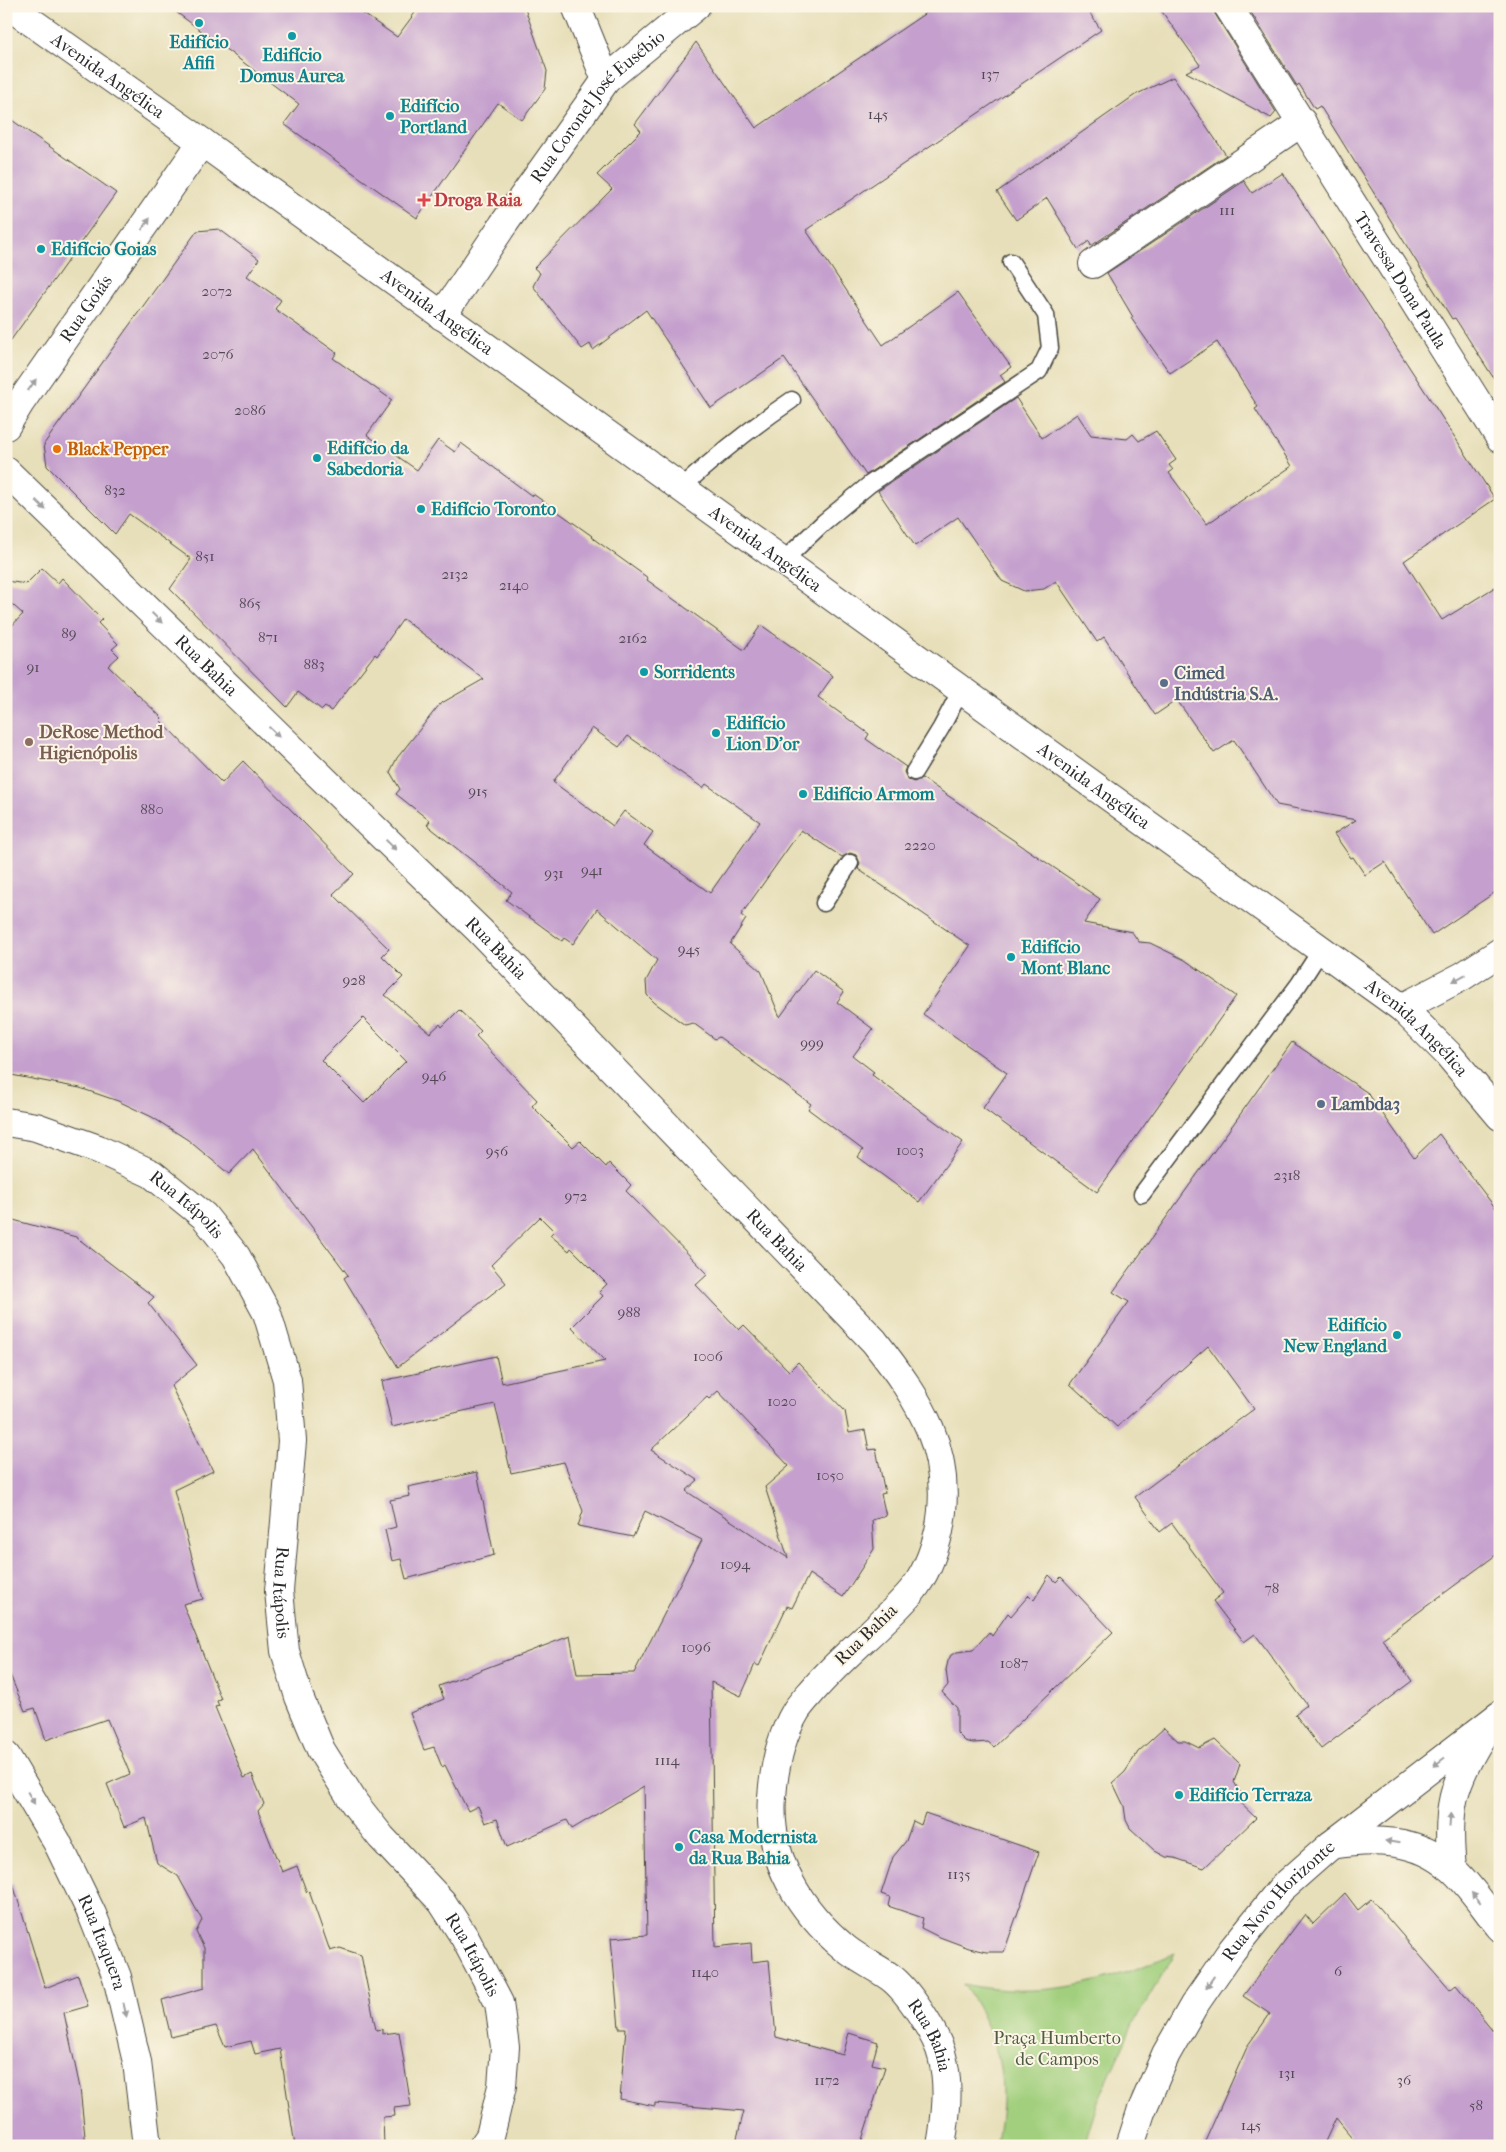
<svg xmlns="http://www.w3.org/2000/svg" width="1506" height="2152" font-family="'IM FELL French Canon',serif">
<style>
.green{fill:#a1cf7d;stroke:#667d54}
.building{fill:#c5a0ce;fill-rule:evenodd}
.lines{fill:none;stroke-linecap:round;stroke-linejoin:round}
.service-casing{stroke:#474640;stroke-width:19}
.minor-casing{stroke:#474640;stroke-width:30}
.secondary-casing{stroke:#474640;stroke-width:30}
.service{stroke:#fff;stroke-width:16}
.minor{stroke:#fff;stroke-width:28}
.secondary{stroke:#fff;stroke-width:28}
.oneway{fill:#a0a0a0}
.culture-dot{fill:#0f9aa8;stroke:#fcf5e5;stroke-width:2}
.health-dot{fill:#e0444e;stroke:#fcf5e5;stroke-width:2}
.food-dot{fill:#e8710a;stroke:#fcf5e5;stroke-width:2}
.service-dot{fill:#5c6f8a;stroke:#fcf5e5;stroke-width:2}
.education-dot{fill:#8d6e63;stroke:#fcf5e5;stroke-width:2}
.labels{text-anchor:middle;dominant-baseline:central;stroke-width:4;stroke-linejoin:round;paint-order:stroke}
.number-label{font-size:15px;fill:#524854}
.culture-label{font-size:18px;font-weight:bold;fill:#0d838f;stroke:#fcf5e5;text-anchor:start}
.street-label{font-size:18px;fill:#2b2b2b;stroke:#fcf5e5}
.health-label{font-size:18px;font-weight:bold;fill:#be3a42;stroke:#fcf5e5;text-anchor:start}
.food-label{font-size:18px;font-weight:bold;fill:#c56008;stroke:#fcf5e5;text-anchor:start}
.service-label{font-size:18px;font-weight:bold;fill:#4e5e75;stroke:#fcf5e5;text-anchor:start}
.education-label{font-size:18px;font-weight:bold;fill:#785e54;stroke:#fcf5e5;text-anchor:start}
.park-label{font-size:18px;fill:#4e5c44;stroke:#fcf5e5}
</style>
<rect width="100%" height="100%" fill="#fcf5e5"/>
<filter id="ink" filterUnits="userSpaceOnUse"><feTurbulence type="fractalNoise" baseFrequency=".02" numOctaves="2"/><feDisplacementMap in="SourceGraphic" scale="10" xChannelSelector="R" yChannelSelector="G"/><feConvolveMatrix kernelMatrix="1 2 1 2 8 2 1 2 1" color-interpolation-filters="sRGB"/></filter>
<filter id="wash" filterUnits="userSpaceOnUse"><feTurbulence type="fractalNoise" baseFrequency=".0096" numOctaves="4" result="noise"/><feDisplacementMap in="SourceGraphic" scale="20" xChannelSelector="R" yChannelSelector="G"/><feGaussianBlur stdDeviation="1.12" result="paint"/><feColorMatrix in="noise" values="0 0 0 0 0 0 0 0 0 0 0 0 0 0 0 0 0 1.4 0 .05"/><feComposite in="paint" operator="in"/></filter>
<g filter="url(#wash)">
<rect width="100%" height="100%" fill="#e7dfb9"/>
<!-- green -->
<path class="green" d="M1175,1953l-42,71 -35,77 -14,45h-88c14,-64 4,-109 -33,-162 75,16 143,0 212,-31z"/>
<g id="blocks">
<!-- building -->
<path class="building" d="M168,6h184l45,31 23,-31h104l23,65 -2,18 -23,31 -24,-17 -81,115 -133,-94 15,-20z
M936,6h149l16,24 -295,200 77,115 75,-53 53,75 -11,8 5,7 -139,93 -82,-117 -73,50 -65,-98 -53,40 -3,-6 -8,5 -49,-63 7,-13 -6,-5 78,-79 -15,-14 44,-44 -6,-7 61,-82 60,86z
M1158,6h54l3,8 61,98 -5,6 -85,-46 14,-7z
M1247,6h253v382l-45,-70 -3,1 -132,-213 -5,3 -16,-25 -2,2z
M1173,77l53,78 -135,91 -2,-5 -11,8 -31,-51 -31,22 -19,-28 138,-97z
M6,116l110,77 -110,154z
M1283,173l212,326 -91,62 38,59 58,-36v305l-68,46 -47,-73 -20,13 -12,-18 -2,1 -17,-24 22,-14 -79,-15 -43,-65 -20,13 -37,-53 -22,15 -51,-78 -7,5 -41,-61 -12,8 -20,2 -22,-10 -44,-64 -43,29 -37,-55 138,-93 26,40 35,-24 14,21 36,4 6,-5 6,7 17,-10 20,29 -7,5 4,5 -4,3 38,51 85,-58 -37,-57 3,-2 -41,-65 -47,31 -39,-55 2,-1 -26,-44 137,-92 8,12z
M219,229l40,30 -12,17 34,24 -6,9 62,44 -4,5 59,42 -25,35 50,35 21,-30 17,12 6,-9 71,53 1,-2 59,42 -1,1 57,41 -1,2 97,70 17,-25 72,51 -15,21 51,37 -3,5 40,28 -2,5 4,8 6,2 8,-4 178,121 -16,24 48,9 7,10 11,1 35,17 51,36 -139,196 -114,-84 24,-35 -84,-59 47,-68 -112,-77 2,-6 -4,-8 -6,-2 -8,4 -41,-27 -60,85 5,4 -16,25 31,27 19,46 34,-47 30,22 -7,10 36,27 -20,27 21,16 -2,3 91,67 -44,60 -61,-45 5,-7 -55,-41 3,-5 -92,-67 -4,2 -22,-16 -8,2 -30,-22 -8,-8 -1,-14 11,-21 -60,-51 -24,35 -9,-6 -2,3 -56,-41 6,-8 -85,-67 3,-4 -34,-27 4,-5 -10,-17 7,-14 43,-54 44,-25 -81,-60 -26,37 -2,-2 -44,57 -6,-4 -3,3 -24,-18 -11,15 -117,-118 21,-30 -62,-45 -14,20 -68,-68 -3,-22 153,-213zM592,728l27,19 9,-11 75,52 3,-4 54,38 -50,71 -66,-48 9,-13 -29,-21 -11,15 -60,-44z
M42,568l16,15 4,-5 40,41 -4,4 20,21 -6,5 7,7 -11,10 54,52 -2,2 62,63 21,-22 111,113 -21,20 56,55 -7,7 21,21 -18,18 45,38 10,-9 2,3 17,-17 22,21 -5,5 61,64 -5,6 41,41 7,-6 26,26 3,-4 22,22 -5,6 82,83 -12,11 43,45 5,-5 45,46 9,-9 47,49 4,22 16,-3 4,20 7,-1 9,44 -4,1 5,22 -14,4 2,29 -31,48 -34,-23 -17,34 -5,-2 -28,60 -4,-2 -14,32 -30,-14 4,265 36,-4 1,19 17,-2 7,77 67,18 6,-22 29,9 -6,22 13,3 -25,79h-125l9,-35 -89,-8v3l-35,-7 6,-71h-7l-8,-90 36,-3 -3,-149 -72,43 -5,-9 -60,27 -10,-28 -12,4 -7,-17 -10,5 -23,-46 -3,2 -8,-20 -10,3 -14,-37 34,-14 -5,-13 131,-50 7,38 57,-1 68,-133 -57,-29 -12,26 -55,-11 5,-15 -19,-49 -53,11 -16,-69 -103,23 -10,-46 114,-25 6,27 103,-22 -33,-34 31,-31 -4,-4 8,-8 -36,-36 -2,3 -19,-16 4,-4 -14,-14 -49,48 15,18 -108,84 -54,-89 4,-3 -95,-126 -24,25 -41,-34 -36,-23 -34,-16 -38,-13 -74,-14v-442l17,-18 -17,-15v-18l20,3zM363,1018l43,43 -42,42 -43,-43zM718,1391l71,75 -24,21 23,71 -102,-67 12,-11 -47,-30 56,-53 2,2z
M1292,1042l76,51 46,65 25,-24 61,80v338l-118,87 30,42 -91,68 -26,-35 12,-9 -52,-71 -11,8 -31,-41 10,-8 -51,-70 -12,9 -25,-35 119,-88 -46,-63 -91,81 -47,-43 59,-82 -16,-10z
M6,1218l70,19 78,60 -6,6 49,62 -26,21 42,85 -39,19 29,109 -20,5 38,95 -4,2 2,5 -4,1 29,71 8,-4 12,30 -6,7 24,61 15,-6 10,27 2,-2 21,60 10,-3 21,7 15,75 6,-1v5l17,-2 12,74 -17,2 1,8 -12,1 1,29h-89l-15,-97 -25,5 -4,-13 -26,6 -9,-21 -45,11 -9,-37 42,-12v-40l-8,-16 6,-12 -24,-44 -21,-13 -11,-45 -22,9 -17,-43 23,-10 -23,-55 -61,21 -11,-32 -10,3 -19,-46z
M477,1472l17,83 -88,24 -5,-20 -9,2 -7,-31 11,-3 -6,-27 20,-4 -2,-9z
M1049,1575l7,7 5,-5 52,55 -119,115 -6,-5 -15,1 -8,-2 -8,-8v-25l-15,-16 6,-7 -2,-15 2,-9 3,-6 6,-3 16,-2 16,-18 3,4 16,-23 3,3 18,-21 5,5z
M1164,1728l14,13h7l14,7 16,-8 25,24 -6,18 6,10 -1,10 17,16 -52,50 -29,-10 -9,-1 -11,-6 -25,-23 -4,-8 -2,-14 -11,-23 12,-11 13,-20z
M925,1813l114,39 -35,100h-18l-17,-4 -32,-12 -16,-8 2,-10 -35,-12 2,-9 -9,-3 12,-37 13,-16 7,-20 8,4z
M13,1884l32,104 33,-13 10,31 -24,7 16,75 6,58h-80v-261z
M1345,1893l13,17 13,-11 79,91 6,-5 44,54v107h-141l-23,-28 -13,28h-120l45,-101 22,-31 -27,-18 62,-82 8,10z"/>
</g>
</g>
<g filter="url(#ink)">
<use href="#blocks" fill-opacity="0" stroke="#474640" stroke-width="1"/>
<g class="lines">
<!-- service casing -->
<g class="service-casing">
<path id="service" d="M681,488c35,-32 71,-61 111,-88
M783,561l41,-39 46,-38 169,-113 11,-23 -4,-33 -35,-53
M914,772l27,-44 20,-38
M824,903l26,-40
M1142,1194l157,-210 22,-34"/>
</g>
<!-- minor casing -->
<g class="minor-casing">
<g id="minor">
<path d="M576,6l30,74"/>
<path id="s1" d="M1228,6l272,432"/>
<path d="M1093,264l209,-142"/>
<path id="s2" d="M442,316l61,-91 103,-145 90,-74"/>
<path id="s3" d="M6,426l14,-23 182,-261"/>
<path id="s4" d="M6,471l473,459 395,411c46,59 81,111 65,190 -5,21 -13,43 -27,60 -30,35 -68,63 -98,98 -6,7 -13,14 -18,22 -15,25 -22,58 -24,86 -5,62 28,114 74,152 14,11 30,18 44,28 18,13 47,58 52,79 8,30 4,60 -1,90"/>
<path d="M1402,1008l61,-32 37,-24"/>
<path id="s5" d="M6,1122l30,5 62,22 54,25 52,42 32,40 31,57 20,67 5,61 -13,150 6,60 14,46 22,53 34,54 26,33 61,65 23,36 34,65 6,44 -3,39 -12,50 -7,10"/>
<path id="s6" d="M6,1756l51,86 35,72 25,63 20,85 10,84"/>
<path d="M1331,1845c42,-7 86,-7 120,23 17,14 34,41 49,59"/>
<path d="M1452,1868c-6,-59 0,-85 32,-135"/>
<path id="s7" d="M1130,2146l11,-34 25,-58 28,-49 38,-55 49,-61 50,-44 169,-130"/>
</g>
</g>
<!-- secondary casing -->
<g class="secondary-casing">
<g id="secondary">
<path id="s8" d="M9,6l193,136 1200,866 46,46 52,62"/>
</g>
</g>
<!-- service -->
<use href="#service" class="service"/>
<!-- minor -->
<use href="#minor" class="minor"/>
<!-- secondary -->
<use href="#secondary" class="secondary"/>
</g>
<!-- one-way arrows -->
<defs><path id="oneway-solid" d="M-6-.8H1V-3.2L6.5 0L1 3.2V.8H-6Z" transform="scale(1.25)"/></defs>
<g class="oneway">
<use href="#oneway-solid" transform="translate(146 224) rotate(-55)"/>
<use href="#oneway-solid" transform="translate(32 385) rotate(-55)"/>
<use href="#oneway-solid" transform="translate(41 505) rotate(44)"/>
<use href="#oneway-solid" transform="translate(157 618) rotate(44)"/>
<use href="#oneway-solid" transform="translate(274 732) rotate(44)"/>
<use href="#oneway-solid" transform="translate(391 845) rotate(44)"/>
<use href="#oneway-solid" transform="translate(1459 978) rotate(151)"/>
<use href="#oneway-solid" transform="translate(1439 1762) rotate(143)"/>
<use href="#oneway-solid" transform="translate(31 1798) rotate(60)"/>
<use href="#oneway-solid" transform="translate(1450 1820) rotate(-86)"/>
<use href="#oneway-solid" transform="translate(1392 1842) rotate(-171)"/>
<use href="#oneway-solid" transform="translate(1476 1898) rotate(-129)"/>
<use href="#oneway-solid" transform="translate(1210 1982) rotate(125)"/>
<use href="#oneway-solid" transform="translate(125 2010) rotate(77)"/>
</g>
</g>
<!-- markers -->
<g class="culture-dot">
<circle cx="199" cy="23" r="5"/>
<circle cx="292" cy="36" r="5"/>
<circle cx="390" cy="116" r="5"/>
<circle cx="41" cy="249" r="5"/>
<circle cx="317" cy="458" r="5"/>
<circle cx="421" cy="509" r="5"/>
<circle cx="644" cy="672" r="5"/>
<circle cx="716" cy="733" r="5"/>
<circle cx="803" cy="794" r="5"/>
<circle cx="1011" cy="957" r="5"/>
<circle cx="1397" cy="1335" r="5"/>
<circle cx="1179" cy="1795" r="5"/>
<circle cx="679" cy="1847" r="5"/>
</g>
<path class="health-dot" d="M421.5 192.5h5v5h5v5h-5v5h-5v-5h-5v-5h5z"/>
<circle class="food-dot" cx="57" cy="449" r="5"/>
<g class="service-dot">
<circle cx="1164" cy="683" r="5"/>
<circle cx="1321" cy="1104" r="5"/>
</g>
<circle class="education-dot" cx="29" cy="742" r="5"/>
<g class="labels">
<!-- number labels -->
<g class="number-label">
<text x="990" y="74">137</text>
<text x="878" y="114">145</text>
<text x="1227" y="210">111</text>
<text x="217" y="291">2072</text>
<text x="218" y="354">2076</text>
<text x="250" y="410">2086</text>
<text x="115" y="490">832</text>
<text x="205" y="556">851</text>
<text x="455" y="574">2132</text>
<text x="514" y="585">2140</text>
<text x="250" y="603">865</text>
<text x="69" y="633">89</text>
<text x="268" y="637">871</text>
<text x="633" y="638">2162</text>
<text x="314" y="664">883</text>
<text x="33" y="667">91</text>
<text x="478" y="791">915</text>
<text x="152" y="809">880</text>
<text x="920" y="845">2220</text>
<text x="592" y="870">941</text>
<text x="554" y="873">931</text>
<text x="689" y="949">945</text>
<text x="354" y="980">928</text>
<text x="812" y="1043">999</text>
<text x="434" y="1076">946</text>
<text x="910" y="1150">1003</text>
<text x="497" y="1151">956</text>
<text x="1287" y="1175">2318</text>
<text x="576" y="1196">972</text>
<text x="629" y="1312">988</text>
<text x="708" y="1356">1006</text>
<text x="782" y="1401">1020</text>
<text x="830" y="1475">1050</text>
<text x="735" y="1564">1094</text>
<text x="1272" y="1588">78</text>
<text x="696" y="1647">1096</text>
<text x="1014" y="1663">1087</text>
<text x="667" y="1760">1114</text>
<text x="959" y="1874">1135</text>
<text x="1338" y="1971">6</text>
<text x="705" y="1972">1140</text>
<text x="1287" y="2073">131</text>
<text x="827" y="2080">1172</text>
<text x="1404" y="2080">36</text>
<text x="1476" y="2105">58</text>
<text x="1251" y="2125">145</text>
</g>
<!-- culture labels -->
<g class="culture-label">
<text x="199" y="42" text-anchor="middle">Edifício<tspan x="199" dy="21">Afifi</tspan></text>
<text x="292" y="55" text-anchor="middle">Edifício<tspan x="292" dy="21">Domus Aurea</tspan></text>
<text x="400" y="106">Edifício<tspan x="400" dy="21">Portland</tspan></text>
<text x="51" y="249">Edifício Goias</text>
<text x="327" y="448">Edifício da<tspan x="327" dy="21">Sabedoria</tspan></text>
<text x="431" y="509">Edifício Toronto</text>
<text x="654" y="672">Sorridents</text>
<text x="726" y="723">Edifício<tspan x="726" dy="21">Lion D'or</tspan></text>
<text x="813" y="794">Edifício Armom</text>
<text x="1021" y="947">Edifício<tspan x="1021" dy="21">Mont Blanc</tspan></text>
<text x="1387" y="1325" text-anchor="end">Edifício<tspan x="1387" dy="21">New England</tspan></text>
<text x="1189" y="1795">Edifício Terraza</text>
<text x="689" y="1837">Casa Modernista<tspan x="689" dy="21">da Rua Bahia</tspan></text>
</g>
<!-- street labels -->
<g class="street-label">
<text stroke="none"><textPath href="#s8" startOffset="121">Avenida Angélica</textPath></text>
<text stroke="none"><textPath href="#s2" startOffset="262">Rua Coronel José Eusébio</textPath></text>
<text stroke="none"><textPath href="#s1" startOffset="324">Travessa Dona Paula</textPath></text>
<text stroke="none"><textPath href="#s3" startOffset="142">Rua Goiás</textPath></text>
<text stroke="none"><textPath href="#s8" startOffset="526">Avenida Angélica</textPath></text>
<text stroke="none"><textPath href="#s8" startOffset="931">Avenida Angélica</textPath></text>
<text stroke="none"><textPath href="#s4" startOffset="279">Rua Bahia</textPath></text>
<text stroke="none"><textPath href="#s8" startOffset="1336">Avenida Angélica</textPath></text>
<text stroke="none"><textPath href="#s4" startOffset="684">Rua Bahia</textPath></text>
<text stroke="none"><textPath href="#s8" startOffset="1740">Avenida Angélica</textPath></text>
<text stroke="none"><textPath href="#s5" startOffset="202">Rua Itápolis</textPath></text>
<text stroke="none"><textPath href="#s4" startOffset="1089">Rua Bahia</textPath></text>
<text stroke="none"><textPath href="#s5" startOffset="622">Rua Itápolis</textPath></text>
<text transform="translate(866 1635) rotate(-44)">Rua Bahia</text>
<text stroke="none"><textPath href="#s7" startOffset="290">Rua Novo Horizonte</textPath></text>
<text stroke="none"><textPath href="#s6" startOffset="210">Rua Itaquera</textPath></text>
<text stroke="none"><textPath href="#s5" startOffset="1042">Rua Itápolis</textPath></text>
<text stroke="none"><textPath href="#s4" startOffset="2061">Rua Bahia</textPath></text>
</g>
<!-- health labels -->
<g class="health-label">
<text x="434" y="200">Droga Raia</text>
</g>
<!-- food labels -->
<g class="food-label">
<text x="67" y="449">Black Pepper</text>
</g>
<!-- service labels -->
<g class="service-label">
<text x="1174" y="673">Cimed<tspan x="1174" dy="21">Indústria S.A.</tspan></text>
<text x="1331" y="1104">Lambda3</text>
</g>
<!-- education labels -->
<g class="education-label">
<text x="39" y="732">DeRose Method<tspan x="39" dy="21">Higienópolis</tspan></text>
</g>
<!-- park labels -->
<g class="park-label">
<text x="1057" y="2038">Praça Humberto<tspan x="1057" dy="21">de Campos</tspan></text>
</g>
</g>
<!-- margin -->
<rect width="1506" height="2152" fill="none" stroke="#fcf5e5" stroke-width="25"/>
</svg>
